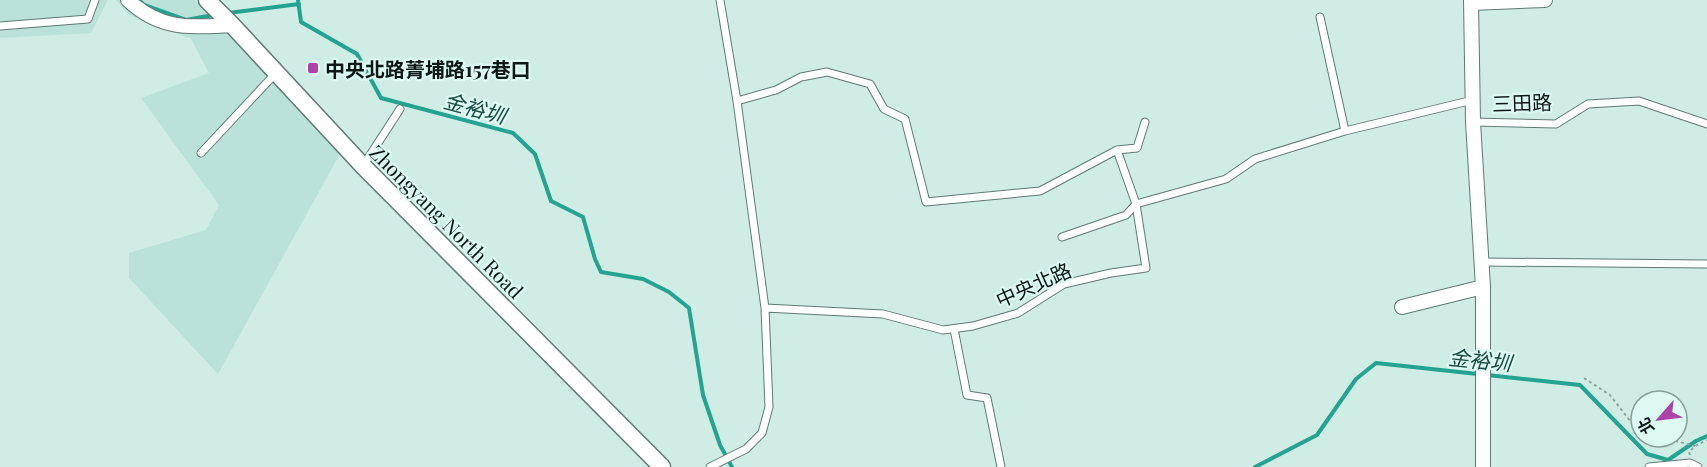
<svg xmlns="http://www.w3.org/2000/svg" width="1707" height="467" font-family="'Playfair Display','Noto Sans TC',serif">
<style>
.built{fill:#bbe2d9}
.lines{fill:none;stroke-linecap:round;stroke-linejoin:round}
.stream{stroke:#23a390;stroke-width:4}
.service-casing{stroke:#607a74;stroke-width:9}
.minor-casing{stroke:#607a74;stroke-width:16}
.tertiary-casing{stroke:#607a74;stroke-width:19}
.path{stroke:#8ea5a0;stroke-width:2;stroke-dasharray:3 3;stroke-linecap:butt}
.service{stroke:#fff;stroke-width:7}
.minor{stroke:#fff;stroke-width:14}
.tertiary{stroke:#fff;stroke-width:16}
.poi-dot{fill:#ac43a6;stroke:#dcf9f2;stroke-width:2}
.labels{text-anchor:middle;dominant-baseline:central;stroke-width:4.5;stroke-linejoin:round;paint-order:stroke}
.poi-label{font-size:20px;font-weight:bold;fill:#0d1816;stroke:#dcf9f2;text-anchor:start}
.street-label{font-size:20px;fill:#0d1816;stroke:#dcf9f2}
.water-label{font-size:21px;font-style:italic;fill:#194b42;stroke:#dcf9f2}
</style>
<rect width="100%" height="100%" fill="#cfece5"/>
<!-- built -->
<path class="built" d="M0,0h108l-17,33 -91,5z
M116,0h79l146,152 -123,222 -89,-96v-25l77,-23 13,-25 -78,-107 68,-25 -18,-34 -62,-24z"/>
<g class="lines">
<!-- stream -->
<path class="stream" d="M139,0l5,5 42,15 28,-5
M298,0l3,22 56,32 24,44 132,35 22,21 16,47 32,16 12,42 6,13 42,7 26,13 20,16 14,87 17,50 12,22
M228,13l71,-9
M1255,467l62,-32 39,-56 20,-16 204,22 67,69 21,6 28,-19 11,-5"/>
<!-- service casing -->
<g class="service-casing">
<path id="service" d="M1320,17l25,114
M0,26l88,-7 7,-19
M737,101l39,-11 25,-13 26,-5 43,12 14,25 21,10 21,83 114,-11 77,-41 19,54 -10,11 -64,22
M1473,122l83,2 32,-20 51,-3 68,23
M1117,150l20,-2 8,-26
M201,153l74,-79
M363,166l37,-57
M1482,262l225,2
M765,308l118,6 60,16 30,-4 45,-13 46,-29 47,-11 35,-5 -10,-64 90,-25 29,-20 90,-28 128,-31
M954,329l13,66 20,3 14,69
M710,467l36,-18 16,-16 7,-26 -4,-99 -28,-207 -17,-101
M1649,467l41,-4 8,4"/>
</g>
<!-- minor casing -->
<g class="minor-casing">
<path id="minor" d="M128,0c33,31 62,27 104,25
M1471,0l2,122 10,165v180
M1471,3l74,-3
M1402,307l81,-20"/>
</g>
<!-- tertiary casing -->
<g class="tertiary-casing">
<path id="tertiary" d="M207,0l25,25 131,141 299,301"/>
</g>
<!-- path -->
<path class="path" d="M1584,378l26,17 31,40
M1642,437l4,5 22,-3 27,7
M1690,455l-1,-3 6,-6 12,-6"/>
<!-- service -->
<use href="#service" class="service"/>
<!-- minor -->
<use href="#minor" class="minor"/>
<!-- tertiary -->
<use href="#tertiary" class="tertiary"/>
</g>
<!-- markers -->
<rect class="poi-dot" x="307" y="62" width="12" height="12" rx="3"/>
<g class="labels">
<!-- poi labels -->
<g class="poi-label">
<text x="325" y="68">中央北路菁埔路157巷口</text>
</g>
<!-- street labels -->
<g class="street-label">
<text transform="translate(1522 102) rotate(-2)">三田路</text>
<text transform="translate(447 221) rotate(45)">Zhongyang North Road</text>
<text transform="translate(1033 284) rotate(-24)">中央北路</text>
</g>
<!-- water labels -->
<g class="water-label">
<text transform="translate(475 107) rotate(15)">金裕圳</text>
<text transform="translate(1480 359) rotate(6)">金裕圳</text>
</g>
</g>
<!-- north arrow -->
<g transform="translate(1659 419) rotate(242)"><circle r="28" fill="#dcf9f2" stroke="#899f9a" stroke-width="1.5"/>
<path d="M0-4.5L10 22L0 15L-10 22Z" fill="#ac43a6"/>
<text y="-9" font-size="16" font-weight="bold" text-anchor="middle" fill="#0d1816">北</text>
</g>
</svg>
